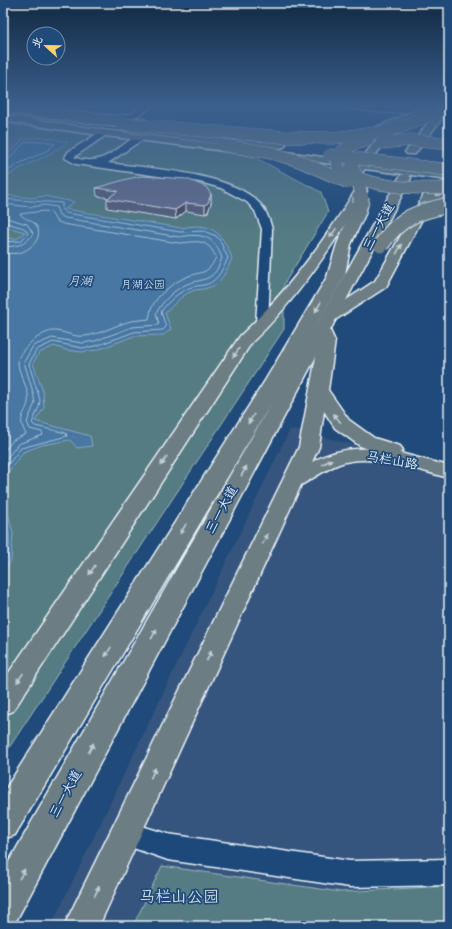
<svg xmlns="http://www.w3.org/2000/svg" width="452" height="929" font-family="Mynerve,'LXGW WenKai TC',sans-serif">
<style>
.built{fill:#34547f}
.green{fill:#557c82;stroke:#9eb6bd}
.water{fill:#4677a2;stroke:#87a8c4}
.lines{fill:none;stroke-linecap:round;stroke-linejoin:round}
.shore{stroke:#a7c0d6;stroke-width:1}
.minor-casing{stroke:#e8f1f8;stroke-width:3}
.major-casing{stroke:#e8f1f8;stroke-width:3}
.highway-casing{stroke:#e8f1f8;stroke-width:3}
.minor{fill:#1f4a7a;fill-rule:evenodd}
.major{fill:#6c7e84;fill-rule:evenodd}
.highway{fill:#6c7e84;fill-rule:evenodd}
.highway-bridge-far1-casing{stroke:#e8f1f8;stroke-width:13;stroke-linecap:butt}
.highway-bridge-casing{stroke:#e8f1f8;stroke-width:17;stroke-linecap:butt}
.highway-bridge-far1{stroke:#6c7e84;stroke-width:12}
.highway-bridge{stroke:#6c7e84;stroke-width:15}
.wall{fill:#585e78;stroke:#e8f1f8}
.shaded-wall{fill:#474c62;stroke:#e8f1f8}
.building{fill:#666d8c;stroke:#e8f1f8}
.oneway{fill:#c3ced5}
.labels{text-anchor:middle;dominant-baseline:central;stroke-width:3.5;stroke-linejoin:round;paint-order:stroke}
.far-park-label{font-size:11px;fill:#d2dfe6;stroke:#1f4a7a}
.far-water-label{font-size:12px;font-style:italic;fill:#d0dfeb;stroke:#1f4a7a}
.street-label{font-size:13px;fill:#e8f1f8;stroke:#1f4a7a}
.near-park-label{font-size:16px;fill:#d2dfe6;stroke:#1f4a7a}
</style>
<rect width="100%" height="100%" fill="#1f4a7a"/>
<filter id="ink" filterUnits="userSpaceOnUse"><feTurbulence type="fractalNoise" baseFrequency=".025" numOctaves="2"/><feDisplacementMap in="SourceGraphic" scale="8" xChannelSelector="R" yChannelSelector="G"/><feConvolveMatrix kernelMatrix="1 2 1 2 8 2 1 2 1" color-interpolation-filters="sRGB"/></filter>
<g filter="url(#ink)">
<!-- built -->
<path class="built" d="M290,429l159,39v458h-398z"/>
<!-- green -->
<path class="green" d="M8,124l244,32 69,36 7,20 -44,72v45l-281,428v-604z
M162,866l179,26 108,-6v40h-316z"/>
<!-- water -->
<path class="water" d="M44,137l24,5 -20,13 -29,14 -16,10v-21l16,-14 3,-5z
M3,195l29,3 12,-2 30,6 -9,7 116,19c29,-6 40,2 51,30 -5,12 -11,27 -25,30 -5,2 -11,1 -15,3 -11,4 -19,15 -27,22l6,16 -7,6 -30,1 -37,14 -15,2 -16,-2 -12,-4 -15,7 -6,10 10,29 1,16 -9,13 55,15 2,10 -15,2 -7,-8 -28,5 -19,7 -17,23v31l7,27 -2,28 -8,10v-333l14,1 8,-7 -22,-6z"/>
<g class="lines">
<!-- shore -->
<path class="shore" d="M3,161l8,-4 14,-15 19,-1 11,3 -7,6 -32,15 -13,10
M3,199l59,4v7l4,3 114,19 24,-1 12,5 4,5 8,17c-4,8 -8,18 -15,23 -6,5 -14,4 -21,6 -11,3 -25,15 -31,25l5,15 -3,3 -29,2 -38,14 -14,2 -29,-6 -17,8 -7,14 11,36 -1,7 -7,16 3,3 31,7 1,3 -46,12 -18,23
M3,204l28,3 13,-2 12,2 3,8 6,3 114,19c22,-4 35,-2 43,21 -3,7 -5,14 -11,18 -7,5 -17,5 -24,8 -12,5 -26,18 -31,30l3,9 -1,2 -26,2 -37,14 -13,2 -30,-5 -19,8 -9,16 9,30 2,11 -8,19 3,7 12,3 1,3 -25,9 -15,19
M3,217l24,7 6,9c-7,13 -16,13 -30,14
M3,222l21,6 4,5 -7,8 -18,1
M3,253c5,0 11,1 16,0 11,-3 24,-14 18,-26 -3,-7 -12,-7 -17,-13l24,-3 7,1 5,9 7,3 116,19c19,-1 27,-6 37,14 -9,20 -15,13 -32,21 -11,5 -27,17 -32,29 -2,4 -2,8 -3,12 -6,1 -12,1 -18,2 -16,4 -30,13 -46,15 -11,2 -22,-6 -33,-5 -12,2 -33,18 -34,31 0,10 8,22 10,32 3,19 -14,19 -2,40l-13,6 -10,13
M3,510c5,18 10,38 0,55"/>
<!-- minor casing -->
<g class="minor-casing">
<path id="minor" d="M143,106h9c-8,8 -33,20 -43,12l4,-2 18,-2z
M345,106l48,2 27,-2c-15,13 -53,4 -71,2z
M102,131h6l1,2 -35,24c25,11 43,-8 63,-22h6v4l-35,24c39,5 122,10 150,39 8,7 11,17 14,27l-4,95 -2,3h-8l-2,-3 6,-95 -7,-18 -8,-9 -26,-14 -21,-6 -124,-18 -11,-6 3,-6z
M125,821l43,13 182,27 99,-2v26l-99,2 -182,-27 -52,-18 -3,-9 3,-9z"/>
</g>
<!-- major casing -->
<g class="major-casing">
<path id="major" d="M3,106h27l114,13 5,3 -5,3 -137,-16 -3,-1z
M421,106h11l-16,11 -17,8 -30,38 80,11v6l-84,-11 -6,7 4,1 4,14 -6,10c-33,50 -65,100 -109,141l-239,369 -10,4v-34l237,-345c45,-42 83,-93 115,-145l-2,-12 3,-3 -6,-3 4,-6 -75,-10 -5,-3 5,-3 80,11 24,-31 -7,3 -5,-3 1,-2 38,-16z
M3,115l102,15 138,17 5,3 -5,3 -138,-17 -102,-15z
M449,182v6l-7,1 -6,4 -50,94 -51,33 -5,2 -5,-2 -3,-3 3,-3 50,-33 52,-92 8,-5z
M322,324l6,2 7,15 -7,49 21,30 25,18 26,8 3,4 -3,3 49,13v12c-32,-8 -78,-26 -110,-14 -13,5 -25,14 -38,21l-202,441h-35l235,-479 20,-106 -5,-12 2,-3zM324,411l11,17 25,18 8,3c-20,-1 -38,3 -56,13l7,-15z"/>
</g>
<!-- highway casing -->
<g class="highway-casing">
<path id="highway" d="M3,106l141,18 4,1 1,3 52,7 1,-2 4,-1 74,10 4,1 2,2 -2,2 -4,1 -54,-7 -2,2 -4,1 -91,-12 -4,-1 -1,-3 -121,-16z
M441,106h8v3l-34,45h-8l-2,-2 2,-2z
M405,174l4,1 2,3 -395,743 -13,5v-54l269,-470 -257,433 -12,4v-46l263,-414 61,-102 10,-33 19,-45h10l2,3 -3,12 -14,30 -6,30 -47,84 101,-180 2,-3z
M449,195v8h-26l-2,-3 2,-3z"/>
</g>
<!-- minor -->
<use href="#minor" class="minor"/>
<!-- major -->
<use href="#major" class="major"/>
<!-- highway -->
<use href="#highway" class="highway"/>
<!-- highway-bridge-far1 casing -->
<g class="highway-bridge-far1-casing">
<path id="highway-bridge-far1" d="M121,124l162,13 50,1 50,-6 24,-7 23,-10
M367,140c-12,4 -24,7 -31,19l3,11c35,18 72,19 110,18
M382,143l28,-3 39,4
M222,145l49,8 28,8 50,22
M329,155l120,15
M352,167l7,12 2,19"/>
</g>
<!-- highway-bridge casing -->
<g class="highway-bridge-casing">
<path id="highway-bridge" d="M361,197v5
M381,245c19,-28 36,-33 68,-40"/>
</g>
<!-- highway-bridge-far1 -->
<use href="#highway-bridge-far1" class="highway-bridge-far1"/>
<!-- highway-bridge -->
<use href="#highway-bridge" class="highway-bridge"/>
</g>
<!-- wall -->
<path class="wall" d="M96,188l115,6v9l-3,9 -3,2 -19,-3 -10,8 -69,-11v-9l2,-1 -12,-2z"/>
<!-- shaded-wall -->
<path class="shaded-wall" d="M211,194v9l-3,9 -3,2v-9z
M186,203v8l-10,8 -1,-9z"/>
<!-- building -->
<path class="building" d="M142,176l45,3 19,8 5,7 -3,9 -3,2 -19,-2 -11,7 -68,-11 11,-8 -22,-3 31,-9z"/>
<!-- one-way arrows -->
<defs><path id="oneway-solid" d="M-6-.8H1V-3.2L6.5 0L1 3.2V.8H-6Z"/></defs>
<g class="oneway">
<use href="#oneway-solid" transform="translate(333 233) rotate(125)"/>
<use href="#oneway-solid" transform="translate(399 249) rotate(-62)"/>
<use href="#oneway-solid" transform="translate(318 307) rotate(120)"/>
<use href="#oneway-solid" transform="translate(236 353) rotate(124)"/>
<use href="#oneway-solid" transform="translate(337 418) rotate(-129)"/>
<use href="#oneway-solid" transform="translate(251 419) rotate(122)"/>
<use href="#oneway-solid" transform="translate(164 461) rotate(124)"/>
<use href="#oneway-solid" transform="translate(327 462) rotate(-27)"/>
<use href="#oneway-solid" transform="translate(244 471) rotate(-61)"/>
<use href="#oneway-solid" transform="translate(183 529) rotate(122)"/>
<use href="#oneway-solid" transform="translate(265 539) rotate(-64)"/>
<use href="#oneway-solid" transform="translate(92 570) rotate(124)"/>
<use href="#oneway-solid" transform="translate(154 634) rotate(-61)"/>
<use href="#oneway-solid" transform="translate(108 652) rotate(122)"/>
<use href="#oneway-solid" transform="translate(209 656) rotate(-65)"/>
<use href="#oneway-solid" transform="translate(20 678) rotate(124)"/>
<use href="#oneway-solid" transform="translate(91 748) rotate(-61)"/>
<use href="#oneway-solid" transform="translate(153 773) rotate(-65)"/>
<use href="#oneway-solid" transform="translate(22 874) rotate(-61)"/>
<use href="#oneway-solid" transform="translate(97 891) rotate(-65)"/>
</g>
</g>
<!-- sky -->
<linearGradient id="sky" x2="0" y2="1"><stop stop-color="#112943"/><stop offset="0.45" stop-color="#3c608d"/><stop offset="1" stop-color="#3c608d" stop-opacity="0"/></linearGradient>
<rect width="452" height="236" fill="url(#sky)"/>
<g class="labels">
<!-- far-park labels -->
<g class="far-park-label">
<text x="143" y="285">月湖公园</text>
</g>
<!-- far-water labels -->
<g class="far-water-label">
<text x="80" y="282">月湖</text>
</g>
<!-- street labels -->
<g class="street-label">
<text transform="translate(379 227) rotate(-62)">三一大道</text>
<text transform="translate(392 461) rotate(10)">马栏山路</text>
<text transform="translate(222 510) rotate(-61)">三一大道</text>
<text transform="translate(66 794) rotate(-61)">三一大道</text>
</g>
<!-- near-park labels -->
<g class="near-park-label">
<text x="179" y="897">马栏山公园</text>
</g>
</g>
<!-- margin -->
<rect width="452" height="929" fill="none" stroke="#1f4a7a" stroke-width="16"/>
<rect x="8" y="8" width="436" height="913" fill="none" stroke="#e8f1f8" stroke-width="1.5" filter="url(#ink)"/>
<!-- north arrow -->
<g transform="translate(46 46) rotate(292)"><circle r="19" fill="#1f4a7a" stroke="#6f8dac"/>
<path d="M0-3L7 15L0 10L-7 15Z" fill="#ffd166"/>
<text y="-6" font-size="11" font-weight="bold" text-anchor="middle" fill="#e8f1f8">北</text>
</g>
</svg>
